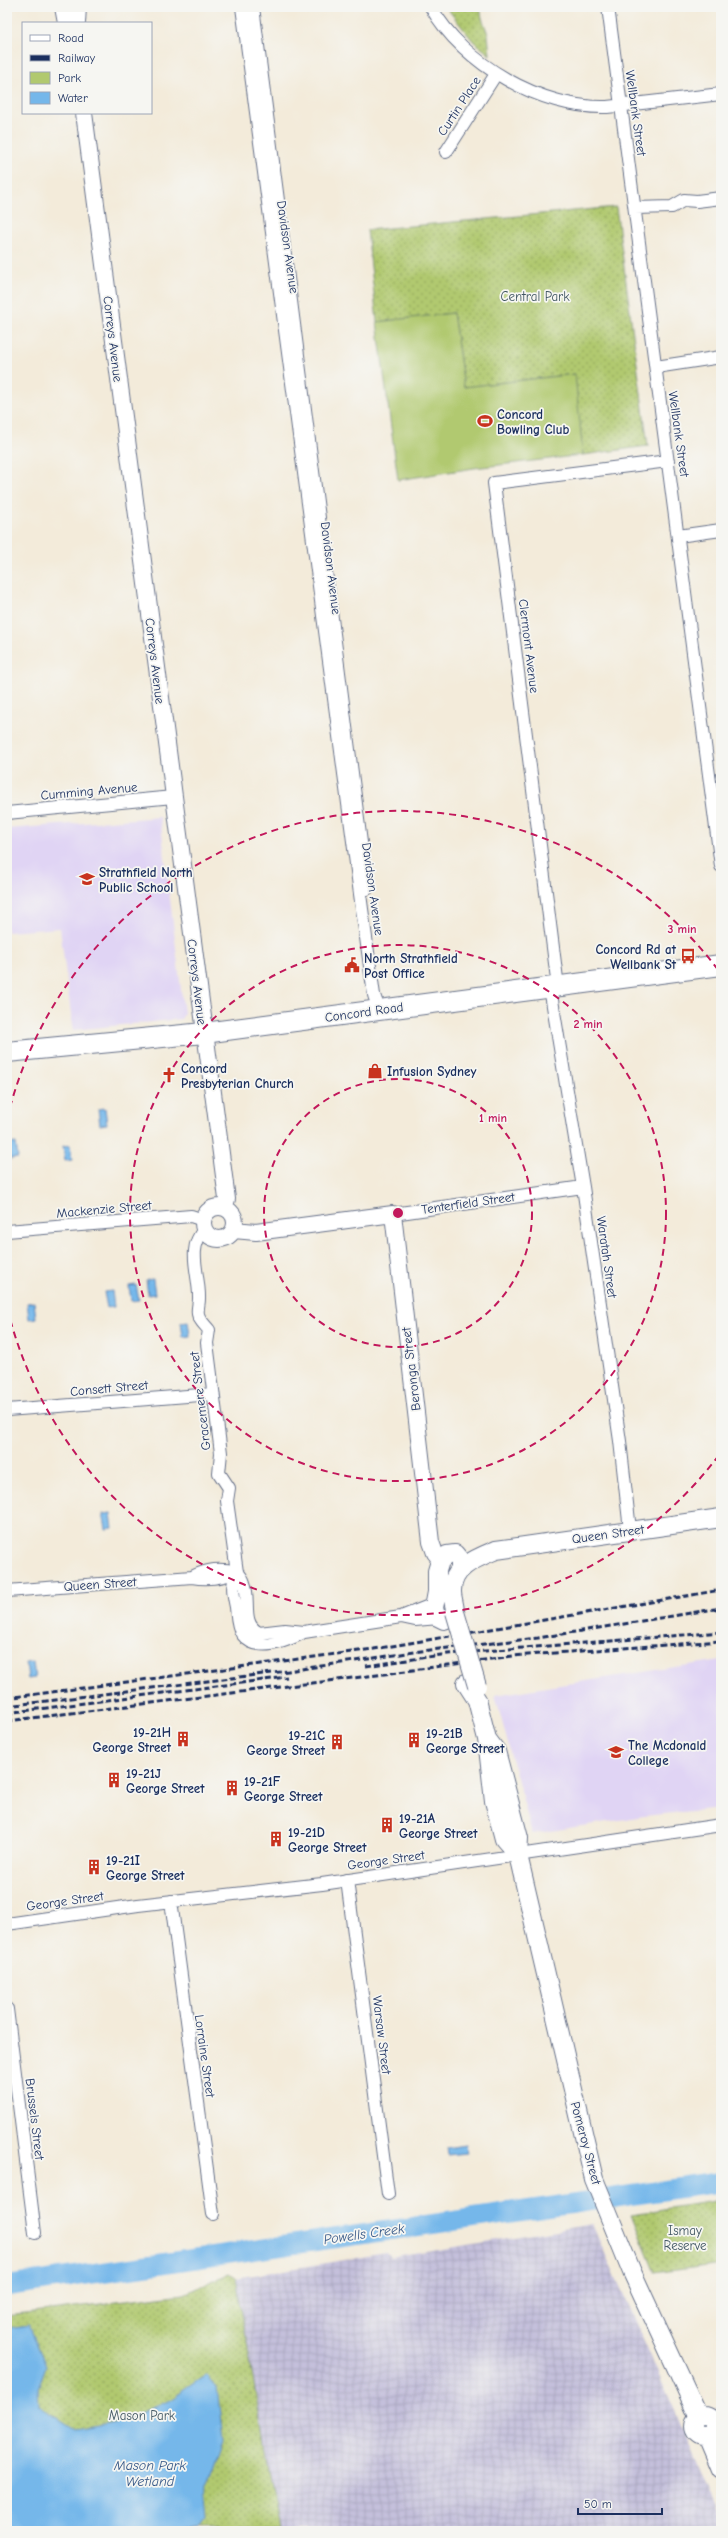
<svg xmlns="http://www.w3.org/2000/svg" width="728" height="2538" font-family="'Comic Neue',sans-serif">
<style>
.built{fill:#e0d4f4}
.industrial{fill:url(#industrial-grid)}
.green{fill:url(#green-dots);stroke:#667c66}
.pitch{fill:#b1c96f;stroke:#667c66}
.water{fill:#75b7ea;stroke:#4873a4}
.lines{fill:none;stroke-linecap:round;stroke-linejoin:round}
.river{stroke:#75b7ea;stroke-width:20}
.minor-casing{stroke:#677189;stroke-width:14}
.tertiary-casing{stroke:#677189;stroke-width:18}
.secondary-casing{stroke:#677189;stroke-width:20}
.primary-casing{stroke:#677189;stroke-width:22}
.minor{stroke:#fff;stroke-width:12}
.tertiary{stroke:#fff;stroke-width:16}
.secondary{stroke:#fff;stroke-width:18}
.primary{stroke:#fff;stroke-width:20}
.rail{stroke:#1b2f5e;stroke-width:3;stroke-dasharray:6 3;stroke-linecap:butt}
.secondary-bridge-casing{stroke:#677189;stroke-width:20;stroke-linecap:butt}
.secondary-bridge{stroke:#fff;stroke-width:18}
.ring{fill:none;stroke:#c2185b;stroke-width:2;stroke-dasharray:7 5}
.labels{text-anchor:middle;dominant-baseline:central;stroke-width:3.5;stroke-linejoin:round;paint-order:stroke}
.street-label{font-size:13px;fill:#1b2f5e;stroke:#f6f6f2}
.park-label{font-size:13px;fill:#405662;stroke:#f6f6f2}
.poi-label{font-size:13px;font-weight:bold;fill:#1b2f5e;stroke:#f6f6f2;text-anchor:start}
.water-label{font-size:14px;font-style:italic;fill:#365888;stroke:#f6f6f2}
.centre{fill:#c2185b;stroke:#f6f6f2;stroke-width:2}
.ring-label{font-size:12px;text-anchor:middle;font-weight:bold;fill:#c2185b;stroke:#f6f6f2;stroke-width:3.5;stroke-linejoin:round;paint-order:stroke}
</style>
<defs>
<pattern id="industrial-grid" width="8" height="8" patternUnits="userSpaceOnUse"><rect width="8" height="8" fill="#c4c0db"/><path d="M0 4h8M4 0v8" fill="none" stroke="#a8a5be"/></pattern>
<pattern id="green-dots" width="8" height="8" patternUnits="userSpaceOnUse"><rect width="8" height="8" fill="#b1c96f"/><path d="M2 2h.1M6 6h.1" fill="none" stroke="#8fa45e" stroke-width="1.8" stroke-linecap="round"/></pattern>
</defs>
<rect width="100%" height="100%" fill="#f6f6f2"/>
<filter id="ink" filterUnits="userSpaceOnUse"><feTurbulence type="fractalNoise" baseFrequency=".025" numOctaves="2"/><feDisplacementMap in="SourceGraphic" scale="8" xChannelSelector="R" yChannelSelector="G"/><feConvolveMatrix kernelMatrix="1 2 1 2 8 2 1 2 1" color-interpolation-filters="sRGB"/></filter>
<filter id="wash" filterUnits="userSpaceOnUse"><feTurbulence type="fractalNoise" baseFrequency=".012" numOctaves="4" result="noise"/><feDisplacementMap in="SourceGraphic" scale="16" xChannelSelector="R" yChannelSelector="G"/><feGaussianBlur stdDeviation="0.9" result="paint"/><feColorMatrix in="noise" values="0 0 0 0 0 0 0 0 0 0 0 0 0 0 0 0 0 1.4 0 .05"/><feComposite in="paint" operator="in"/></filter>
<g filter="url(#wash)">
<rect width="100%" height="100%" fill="#f3ebda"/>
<!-- built -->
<path class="built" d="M160,817l24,197 -3,5 -108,11 -13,-102 -53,4v-103z
M721,1660v148l-77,8 -112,18 -37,-139z"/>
<!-- industrial -->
<path class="industrial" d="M592,2224l129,292v15h-442l-43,-253 150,-25 4,5z"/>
<!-- green -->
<path class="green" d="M446,7h34l2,11 6,16 2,21 -17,-14z
M616,207l32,239 -65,9 -9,-81 -110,13 -11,-74 -76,9 -10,-92z
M721,2200v64l-66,9 -24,-59z
M229,2273l7,5 43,253h-272v-216l177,-21z"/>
<!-- pitch -->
<path class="pitch" d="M453,313l11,74 111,-13 8,81 -109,13 -76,12 -21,-158z"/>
<!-- water -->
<path class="water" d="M105,1108l2,16 -7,1 -2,-16z
M16,1143l2,15 -8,1 -2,-15z
M70,1145l2,15 -7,1 -2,-15z
M153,1279l2,15 -7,1 -2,-15z
M136,1285l3,15 -8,1 -2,-15z
M112,1291l2,16 -7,1 -3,-16z
M34,1302l2,16 -7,1 -2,-16z
M188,1321l2,15 -7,1 -2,-15z
M111,1513l2,15 -7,1 -3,-15z
M33,1662l2,16 -7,1 -2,-16z
M466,2145l1,8 -20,2 -1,-7z
M29,2325l17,41 -8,22 1,18 36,23 51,-9 44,-20 37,-25 10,12 6,54 -21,59 2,23 -6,8h-191v-203z"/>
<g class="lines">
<!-- river -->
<path class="river" d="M7,2286l714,-104"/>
</g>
</g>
<g filter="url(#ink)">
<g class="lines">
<!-- minor casing -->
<g class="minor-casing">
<path id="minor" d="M242,7l120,902 12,86 5,15
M253,7l114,882
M431,7c32,57 110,102 176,100l114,-13
M608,7l113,859
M446,152l50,-78
M635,208l37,-1 12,-7 13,1 24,-3
M656,367l65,-10
M678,536l43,-6
M7,813l166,-16
M558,987l-64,-504 174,-22
M550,988l33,199 37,254 10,89
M393,1214l190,-27
M204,1230c-18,19 -4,45 -5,69 0,5 -2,10 -1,15 1,6 7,11 11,16l-2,13 14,110 -2,20 10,15 -2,13 10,71
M7,1231l172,-14 12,-1 12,4
M7,1410l206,-16
M237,1572c-6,13 -4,21 -1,35 1,9 1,19 6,27 15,20 45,7 62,-2
M192,1577c16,-8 28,-9 45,-5 3,3 6,7 7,11 7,17 -4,40 15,50l26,-3 19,2 97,-15 33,-13
M7,1591l185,-14c17,3 30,1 45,-5
M401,1617l14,3 24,-2
M347,1880l41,314
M171,1901l42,313
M7,1924l131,-19 184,-21 399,-59
M7,2009l28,224
M713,2423l8,-3"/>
</g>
<!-- tertiary casing -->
<g class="tertiary-casing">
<path id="tertiary" d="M63,7l3,16
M77,23l1,-16
M84,113l143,1086 -3,9
M203 1223a16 16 0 1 1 32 0a16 16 0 1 1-32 0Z
M234,1230l22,2 137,-18 38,328 4,11 6,7"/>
</g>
<!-- secondary casing -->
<g class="secondary-casing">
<path id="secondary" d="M460,1570v-10l-5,-6 -8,1 -7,6 -3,10v21l-3,16 2,8 8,4 10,-4c3,-8 -2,-15 -2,-24 -1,-25 25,-34 44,-42l225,-32
M466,1683l11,17 10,39 7,62 10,38 14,16
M487,1739l9,12 23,87 -1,17 76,324 38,93 67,145
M694 2426a10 10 0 1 1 20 0a10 10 0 1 1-20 0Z
M707,2436l14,33"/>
</g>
<!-- primary casing -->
<g class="primary-casing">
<path id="primary" d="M7,1052l197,-19 517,-68"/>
</g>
<!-- minor -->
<use href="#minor" class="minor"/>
<!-- tertiary -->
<use href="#tertiary" class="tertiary"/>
<!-- secondary -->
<use href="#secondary" class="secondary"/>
<!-- primary -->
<use href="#primary" class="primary"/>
<!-- rail -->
<path class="rail" d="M366,1666l82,-12 273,-22
M7,1698l367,-49 347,-59
M7,1706l281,-35 133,-20 117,-13 183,-30
M7,1713l280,-36
M7,1721l370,-46 136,-19 208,-15"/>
<!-- secondary-bridge casing -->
<g class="secondary-bridge-casing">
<path id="secondary-bridge" d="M455,1612l22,74"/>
</g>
<!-- secondary-bridge -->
<use href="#secondary-bridge" class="secondary-bridge"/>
</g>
</g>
<!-- distance rings -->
<g class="ring">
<circle cx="398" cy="1213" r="134"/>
<circle cx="398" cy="1213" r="268"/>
<path d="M719 1455A402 402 0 0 1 7 1307M7 1119A402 402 0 0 1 719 971"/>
</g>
<!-- icons -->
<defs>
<g id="stadium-bare" transform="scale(1.2)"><path d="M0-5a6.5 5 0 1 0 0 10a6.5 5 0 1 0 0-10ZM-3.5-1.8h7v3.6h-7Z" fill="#c8321e" stroke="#f6f6f2" stroke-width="2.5" paint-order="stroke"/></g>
<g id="school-bare" transform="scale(1.2)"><path d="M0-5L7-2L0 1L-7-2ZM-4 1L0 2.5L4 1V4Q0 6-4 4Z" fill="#c8321e" stroke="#f6f6f2" stroke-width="2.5" paint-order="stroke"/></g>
<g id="bus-bare" transform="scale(1.2)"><path d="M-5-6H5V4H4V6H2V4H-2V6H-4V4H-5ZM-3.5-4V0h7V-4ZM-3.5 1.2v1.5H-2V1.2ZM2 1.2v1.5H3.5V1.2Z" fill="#c8321e" stroke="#f6f6f2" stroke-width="2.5" paint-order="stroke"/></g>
<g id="civic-bare" transform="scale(1.2)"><path d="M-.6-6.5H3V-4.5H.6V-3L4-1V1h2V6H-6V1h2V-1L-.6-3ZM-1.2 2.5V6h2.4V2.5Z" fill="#c8321e" stroke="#f6f6f2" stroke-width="2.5" paint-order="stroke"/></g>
<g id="shop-bare" transform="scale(1.2)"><path d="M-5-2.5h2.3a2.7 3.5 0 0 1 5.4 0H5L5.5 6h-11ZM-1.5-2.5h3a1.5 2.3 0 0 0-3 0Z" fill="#c8321e" stroke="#f6f6f2" stroke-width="2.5" paint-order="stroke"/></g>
<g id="church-bare" transform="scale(1.2)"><path d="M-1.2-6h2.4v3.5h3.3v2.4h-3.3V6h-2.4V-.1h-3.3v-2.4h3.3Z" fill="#c8321e" stroke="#f6f6f2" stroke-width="2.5" paint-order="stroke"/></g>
<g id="building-bare" transform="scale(1.2)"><path d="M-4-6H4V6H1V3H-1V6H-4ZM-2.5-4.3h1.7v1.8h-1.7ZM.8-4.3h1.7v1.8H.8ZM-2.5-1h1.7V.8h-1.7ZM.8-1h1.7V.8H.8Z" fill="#c8321e" stroke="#f6f6f2" stroke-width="2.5" paint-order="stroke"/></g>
</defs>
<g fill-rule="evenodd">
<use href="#stadium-bare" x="485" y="421"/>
<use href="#school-bare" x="87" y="879"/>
<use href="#bus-bare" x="688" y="956"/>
<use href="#civic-bare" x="352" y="965"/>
<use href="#shop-bare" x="375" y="1071"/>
<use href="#church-bare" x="169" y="1075"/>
<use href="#building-bare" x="183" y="1739"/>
<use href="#building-bare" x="414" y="1740"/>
<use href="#building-bare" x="337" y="1742"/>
<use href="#school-bare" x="616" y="1752"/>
<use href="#building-bare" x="114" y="1780"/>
<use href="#building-bare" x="232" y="1788"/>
<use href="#building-bare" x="387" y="1825"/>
<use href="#building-bare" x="276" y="1839"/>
<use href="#building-bare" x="94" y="1867"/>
</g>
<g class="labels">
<!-- street labels -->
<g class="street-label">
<text transform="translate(459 106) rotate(-57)">Curtin Place</text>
<text transform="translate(636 113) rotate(82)">Wellbank Street</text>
<text transform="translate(288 247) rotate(82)">Davidson Avenue</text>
<text transform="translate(113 339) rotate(83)">Correys Avenue</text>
<text transform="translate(679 434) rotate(82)">Wellbank Street</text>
<text transform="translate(331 568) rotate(83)">Davidson Avenue</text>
<text transform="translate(529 646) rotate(83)">Clermont Avenue</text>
<text transform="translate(155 661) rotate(83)">Correys Avenue</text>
<text transform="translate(89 791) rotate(-5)">Cumming Avenue</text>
<text transform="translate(373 889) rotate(82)">Davidson Avenue</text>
<text transform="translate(197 982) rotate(83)">Correys Avenue</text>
<text transform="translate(364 1012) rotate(-8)">Concord Road</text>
<text transform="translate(468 1203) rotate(-8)">Tenterfield Street</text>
<text transform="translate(104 1209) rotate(-5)">Mackenzie Street</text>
<text transform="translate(607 1257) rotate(82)">Waratah Street</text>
<text transform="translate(411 1369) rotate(-97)">Beronga Street</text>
<text transform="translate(109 1388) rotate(-5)">Consett Street</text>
<text transform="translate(200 1401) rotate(-97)">Gracemere Street</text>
<text transform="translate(608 1534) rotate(-8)">Queen Street</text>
<text transform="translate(100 1584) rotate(-4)">Queen Street</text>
<text transform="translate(386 1860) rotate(-8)">George Street</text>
<text transform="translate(65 1901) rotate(-8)">George Street</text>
<text transform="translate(382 2035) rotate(83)">Warsaw Street</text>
<text transform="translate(205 2056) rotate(82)">Lorraine Street</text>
<text transform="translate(35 2119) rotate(83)">Brussels Street</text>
<text transform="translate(586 2143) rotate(75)">Pomeroy Street</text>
</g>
<!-- park labels -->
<g class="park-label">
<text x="535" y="296">Central Park</text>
<text x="685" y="2230">Ismay<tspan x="685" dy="15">Reserve</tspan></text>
<text x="142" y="2415">Mason Park</text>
</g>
<!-- poi labels -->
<g class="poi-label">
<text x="497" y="414">Concord<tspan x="497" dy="15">Bowling Club</tspan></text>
<text x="99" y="872">Strathfield North<tspan x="99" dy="15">Public School</tspan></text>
<text x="676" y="949" text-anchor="end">Concord Rd at<tspan x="676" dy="15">Wellbank St</tspan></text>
<text x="364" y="958">North Strathfield<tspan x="364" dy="15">Post Office</tspan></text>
<text x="181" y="1068">Concord<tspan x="181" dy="15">Presbyterian Church</tspan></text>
<text x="387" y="1071">Infusion Sydney</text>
<text x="171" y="1732" text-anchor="end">19-21H<tspan x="171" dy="15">George Street</tspan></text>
<text x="426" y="1733">19-21B<tspan x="426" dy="15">George Street</tspan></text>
<text x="325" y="1735" text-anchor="end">19-21C<tspan x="325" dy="15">George Street</tspan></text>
<text x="628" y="1745">The Mcdonald<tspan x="628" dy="15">College</tspan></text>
<text x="126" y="1773">19-21J<tspan x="126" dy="15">George Street</tspan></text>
<text x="244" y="1781">19-21F<tspan x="244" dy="15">George Street</tspan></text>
<text x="399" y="1818">19-21A<tspan x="399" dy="15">George Street</tspan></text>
<text x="288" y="1832">19-21D<tspan x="288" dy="15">George Street</tspan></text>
<text x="106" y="1860">19-21I<tspan x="106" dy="15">George Street</tspan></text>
</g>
<!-- water labels -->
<g class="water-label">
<text transform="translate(364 2234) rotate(-8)">Powells Creek</text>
<text x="150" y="2465">Mason Park<tspan x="150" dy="16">Wetland</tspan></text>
</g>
</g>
<circle cx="398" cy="1213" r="6" class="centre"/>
<g class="ring-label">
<text x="682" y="933">3 min</text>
<text x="588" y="1028">2 min</text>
<text x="493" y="1122">1 min</text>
</g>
<!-- margin -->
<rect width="728" height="2538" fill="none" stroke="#f6f6f2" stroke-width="24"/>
<!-- legend -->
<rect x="22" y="22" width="130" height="92" fill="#f6f6f2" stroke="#9ea6b7"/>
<rect x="30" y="35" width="20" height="6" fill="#ffffff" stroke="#9ea6b7"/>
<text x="58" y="42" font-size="12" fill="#1b2f5e">Road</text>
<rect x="30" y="55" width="20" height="6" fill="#1b2f5e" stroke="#9ea6b7"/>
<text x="58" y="62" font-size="12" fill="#1b2f5e">Railway</text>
<rect x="30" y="72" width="20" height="12" fill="#b1c96f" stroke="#9ea6b7"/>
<text x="58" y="82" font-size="12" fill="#1b2f5e">Park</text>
<rect x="30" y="92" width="20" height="12" fill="#75b7ea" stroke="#9ea6b7"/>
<text x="58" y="102" font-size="12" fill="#1b2f5e">Water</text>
<!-- scale -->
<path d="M578 2508v6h84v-6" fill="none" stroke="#1b2f5e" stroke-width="2"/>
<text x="584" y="2508" font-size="12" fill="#1b2f5e" stroke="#f6f6f2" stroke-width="3" paint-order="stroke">50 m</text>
</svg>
